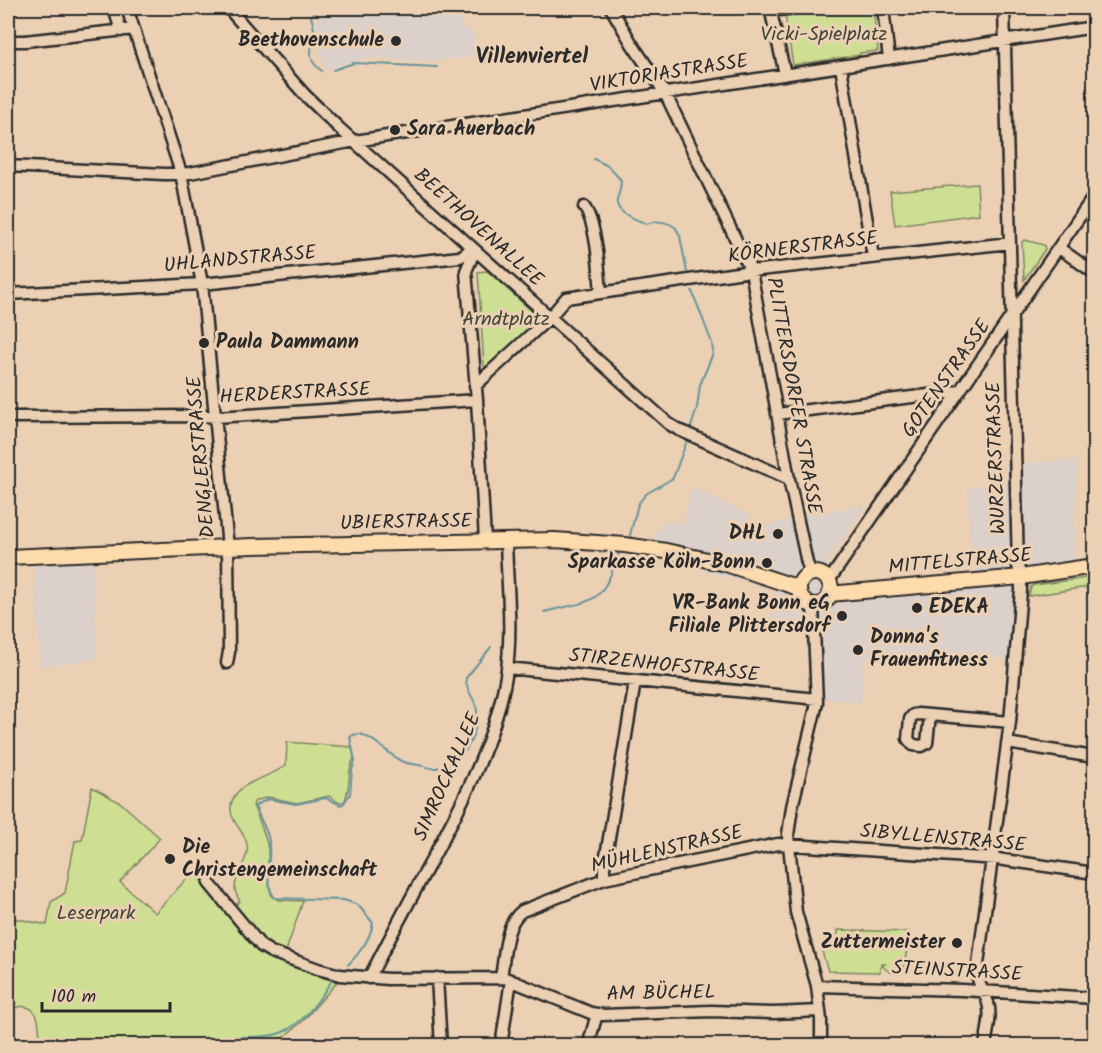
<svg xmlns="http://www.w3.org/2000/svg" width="1102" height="1053" font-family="Kalam,sans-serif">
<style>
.built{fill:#dcd0ca}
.green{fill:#cedf94;stroke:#7c8560;stroke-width:1.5}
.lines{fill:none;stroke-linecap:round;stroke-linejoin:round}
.stream{stroke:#65949e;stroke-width:2}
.minor-casing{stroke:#2b2b2b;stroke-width:15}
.major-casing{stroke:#2b2b2b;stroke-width:18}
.minor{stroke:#ecd0b3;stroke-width:10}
.major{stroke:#fedbac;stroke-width:14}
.poi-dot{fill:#2b2b2b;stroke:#ecd0b3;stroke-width:2}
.labels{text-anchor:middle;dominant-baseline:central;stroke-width:6;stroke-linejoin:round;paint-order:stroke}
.park-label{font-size:20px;fill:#43463b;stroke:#ecd0b3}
.poi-label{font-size:20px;font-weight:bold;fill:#2b2b2b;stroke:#ecd0b3;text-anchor:end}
.street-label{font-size:20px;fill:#2b2b2b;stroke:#ecd0b3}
.quarter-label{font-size:22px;font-weight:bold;fill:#2b2b2b;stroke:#ecd0b3}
</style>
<rect width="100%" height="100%" fill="#ecd0b3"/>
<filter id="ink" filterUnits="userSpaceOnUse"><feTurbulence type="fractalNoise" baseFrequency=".0167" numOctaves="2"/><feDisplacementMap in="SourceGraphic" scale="12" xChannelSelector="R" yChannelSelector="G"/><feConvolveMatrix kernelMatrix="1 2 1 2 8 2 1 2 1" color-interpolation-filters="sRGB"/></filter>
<g filter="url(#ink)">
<!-- built -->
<path class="built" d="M320,8h138l4,20 11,4 4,24 -43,5h-29l-34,-3 -26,5 -19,7 -7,-19 -4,-26z
M1077,460l-3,104 -57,10 -3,85 -70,-4 -81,4 -2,44 -48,-6 -6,-69 -37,-3 6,-35 -128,-34 4,-17 13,-18 18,2 8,-36 58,28 3,16 52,-17 62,-9 -39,58 12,23 137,-10 -5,-27 -4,-61 40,-5 -1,-19z
M93,560l4,99 -57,8 -6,-105z"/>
<!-- green -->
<path class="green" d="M839,8h34l5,43 -18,2v2l-67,10 -8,-50z
M977,184l2,30 -84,11 -5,-34z
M1025,240l19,5 1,4 -21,31 -2,-38z
M487,271l48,43 3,6 -51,48 -3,-2 -6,-94z
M1094,577v9l-65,10 2,-9 3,-2z
M287,742l65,5 2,12c-8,12 -2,28 -10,43h-6l-9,-6 -32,7 -29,-6 -13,4 -2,4c5,14 13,29 15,44 1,16 -2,32 4,48l8,3 23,1 -19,56 -19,-11 -32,-39 7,-6c-2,-3 -5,-9 -5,-13 0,-12 10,-24 12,-36 4,-17 -19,-29 -16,-47 5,-25 39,-26 55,-40z
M92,787l29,16 39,35 -40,44 35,31 38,-41 23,25 44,54 22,12 55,19 -33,38 -30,25h-211l-22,-6c-3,-8 -1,-12 -3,-19 -3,-16 -21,-17 -30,-7v-96l39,8 4,-23 14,-9 10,-52 7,-1z
M838,930l71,2 -2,16h-26l26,1 -4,23h-13l-8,-6 3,-2h-4l-1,8 -52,-1 -7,-23h16z"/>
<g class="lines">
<!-- stream -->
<path class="stream" d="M318,8l-2,4 -5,3c1,7 4,13 3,20 -3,17 -8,24 8,36
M333,70l21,-7 83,4
M594,159l14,7 13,14c0,8 -2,13 -4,20 -2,14 20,19 30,24 9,-5 21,-2 29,4l4,8 7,36
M691,427l6,-19 3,-23 13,-32 -1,-10 -20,-52
M630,535l8,-31 8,-10 27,-16 13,-35
M544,612c52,-13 56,-5 75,-59
M348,965c12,-13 22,-25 25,-42l-15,-18 -14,-5 -69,-2c-13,-15 -2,-43 -7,-62 -3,-10 -10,-21 -13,-30l13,-7 28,5 30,-6 15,7 3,-2 6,-9 2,-24 3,-9 -5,-24c4,-3 8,-4 13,-2 14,5 25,19 38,26 6,3 13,3 18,4 5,1 10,3 14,3 29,1 44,-31 44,-56 0,-13 -12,-20 -11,-34l25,-31
M207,1046c12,-15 55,-4 76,-14 22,-10 35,-31 48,-50"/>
<!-- minor casing -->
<g class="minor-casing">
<path id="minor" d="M114,8l7,23
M127,8l54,165 21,111 26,263 1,105 -2,11
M228,8l77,87 34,33 330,296 10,6 110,49
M611,8l21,36 33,49 86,178 38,208 18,84 5,11
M770,8l15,66
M883,8l6,51
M771,11l24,-3
M8,41h17l109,-12
M841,67l32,190
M8,166l156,8 26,-1 165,-32 739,-114
M584,207c13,17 15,64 17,86
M1059,248l35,25
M475,250l-9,21 11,129 8,140
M8,294l194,-10 258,-27 13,-9
M475,386l75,-69 16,-19 185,-27 259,-28
M777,414l183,-23
M8,417l196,-1 12,1 261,-17
M828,582l266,-386
M813,605l4,98 -25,104 -4,28 8,77 21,74 4,34v26
M507,668l310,31
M930,715l-3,28 -5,3 -9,-1 -5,-6 2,-20 3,-4 5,-1 92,8
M1007,743l87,14
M604,879v-11l31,-186
M209,883l52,63 10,6 47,17 22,6 48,4 117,-1 86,35 12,2 108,-4 63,2 46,-2
M501,977c4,-20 3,-53 21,-66l82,-32 174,-35 219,15 97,14
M369,978c20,-38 39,-75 60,-113 31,-57 66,-123 77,-189 7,-44 1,-91 0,-136
M437,978l4,68
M817,986l145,4 132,8
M501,1046l10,-66
M588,1046l9,-32
M985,1046c2,-14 7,-30 3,-43 -3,-11 -11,-19 -11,-31l33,-250 11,-132v-13l-3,-11 -14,-558"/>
</g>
<!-- major casing -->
<g class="major-casing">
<path id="major" d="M8,557l244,-11 303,-6 70,5 41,6 60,13 73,24
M799 589a16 16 0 1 1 32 0a16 16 0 1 1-32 0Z
M829,594l192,-17 73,-11"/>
</g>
<!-- minor -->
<use href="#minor" class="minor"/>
<!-- major -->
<use href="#major" class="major"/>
</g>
</g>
<!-- markers -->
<g class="poi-dot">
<circle cx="396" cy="41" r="6"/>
<circle cx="395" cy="130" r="6"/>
<circle cx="204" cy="343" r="6"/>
<circle cx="778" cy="534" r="6"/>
<circle cx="767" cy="563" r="6"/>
<circle cx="917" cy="608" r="6"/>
<circle cx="842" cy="616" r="6"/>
<circle cx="858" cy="650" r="6"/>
<circle cx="170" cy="859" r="6"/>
<circle cx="957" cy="943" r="6"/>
</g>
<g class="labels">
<!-- park labels -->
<g class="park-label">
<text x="824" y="35">Vicki-Spielplatz</text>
<text x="506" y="320">Arndtplatz</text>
<text x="96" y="914">Leserpark</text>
</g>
<!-- poi labels -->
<g class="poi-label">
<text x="384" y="41">Beethovenschule</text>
<text x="407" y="130" text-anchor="start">Sara Auerbach</text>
<text x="216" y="343" text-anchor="start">Paula Dammann</text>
<text x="766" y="534">DHL</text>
<text x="755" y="563">Sparkasse Köln-Bonn</text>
<text x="830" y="604">VR-Bank Bonn eG<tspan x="830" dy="23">Filiale Plittersdorf</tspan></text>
<text x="929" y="608" text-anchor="start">EDEKA</text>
<text x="870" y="638" text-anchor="start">Donna's<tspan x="870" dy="23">Frauenfitness</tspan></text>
<text x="182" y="848" text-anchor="start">Die<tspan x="182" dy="23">Christengemeinschaft</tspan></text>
<text x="945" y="943">Zuttermeister</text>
</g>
<!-- street labels -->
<g class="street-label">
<text transform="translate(669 74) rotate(-9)">VIKTORIASTRASSE</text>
<text transform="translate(478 228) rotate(42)">BEETHOVENALLEE</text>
<text transform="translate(803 248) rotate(-7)">KÖRNERSTRASSE</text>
<text transform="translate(240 260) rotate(-5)">UHLANDSTRASSE</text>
<text transform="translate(947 379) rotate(-55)">GOTENSTRASSE</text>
<text transform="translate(295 394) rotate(-3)">HERDERSTRASSE</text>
<text transform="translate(793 396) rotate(80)">PLITTERSDORFER STRASSE</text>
<text transform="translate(202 457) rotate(-95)">DENGLERSTRASSE</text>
<text transform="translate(997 458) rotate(-92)">WURZERSTRASSE</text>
<text transform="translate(406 523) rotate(-1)">UBIERSTRASSE</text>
<text transform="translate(960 562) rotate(-5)">MITTELSTRASSE</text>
<text transform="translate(664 666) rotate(6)">STIRZENHOFSTRASSE</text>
<text transform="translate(448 777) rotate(-66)">SIMROCKALLEE</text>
<text transform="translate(943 839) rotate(5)">SIBYLLENSTRASSE</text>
<text transform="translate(667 850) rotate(-13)">MÜHLENSTRASSE</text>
<text transform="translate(957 972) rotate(3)">STEINSTRASSE</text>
<text transform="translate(661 994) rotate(-1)">AM BÜCHEL</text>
</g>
<!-- quarter labels -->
<g class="quarter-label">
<text x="532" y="57">Villenviertel</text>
</g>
</g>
<!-- margin -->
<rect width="1102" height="1053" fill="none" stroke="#ecd0b3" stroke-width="30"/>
<rect x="15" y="15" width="1072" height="1023" fill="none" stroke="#2b2b2b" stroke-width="2" filter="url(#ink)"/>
<!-- scale -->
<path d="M42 1002v9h128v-9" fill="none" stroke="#2b2b2b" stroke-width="3"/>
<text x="51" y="1002" font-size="18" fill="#2b2b2b" stroke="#ecd0b3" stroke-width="4.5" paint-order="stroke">100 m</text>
</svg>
